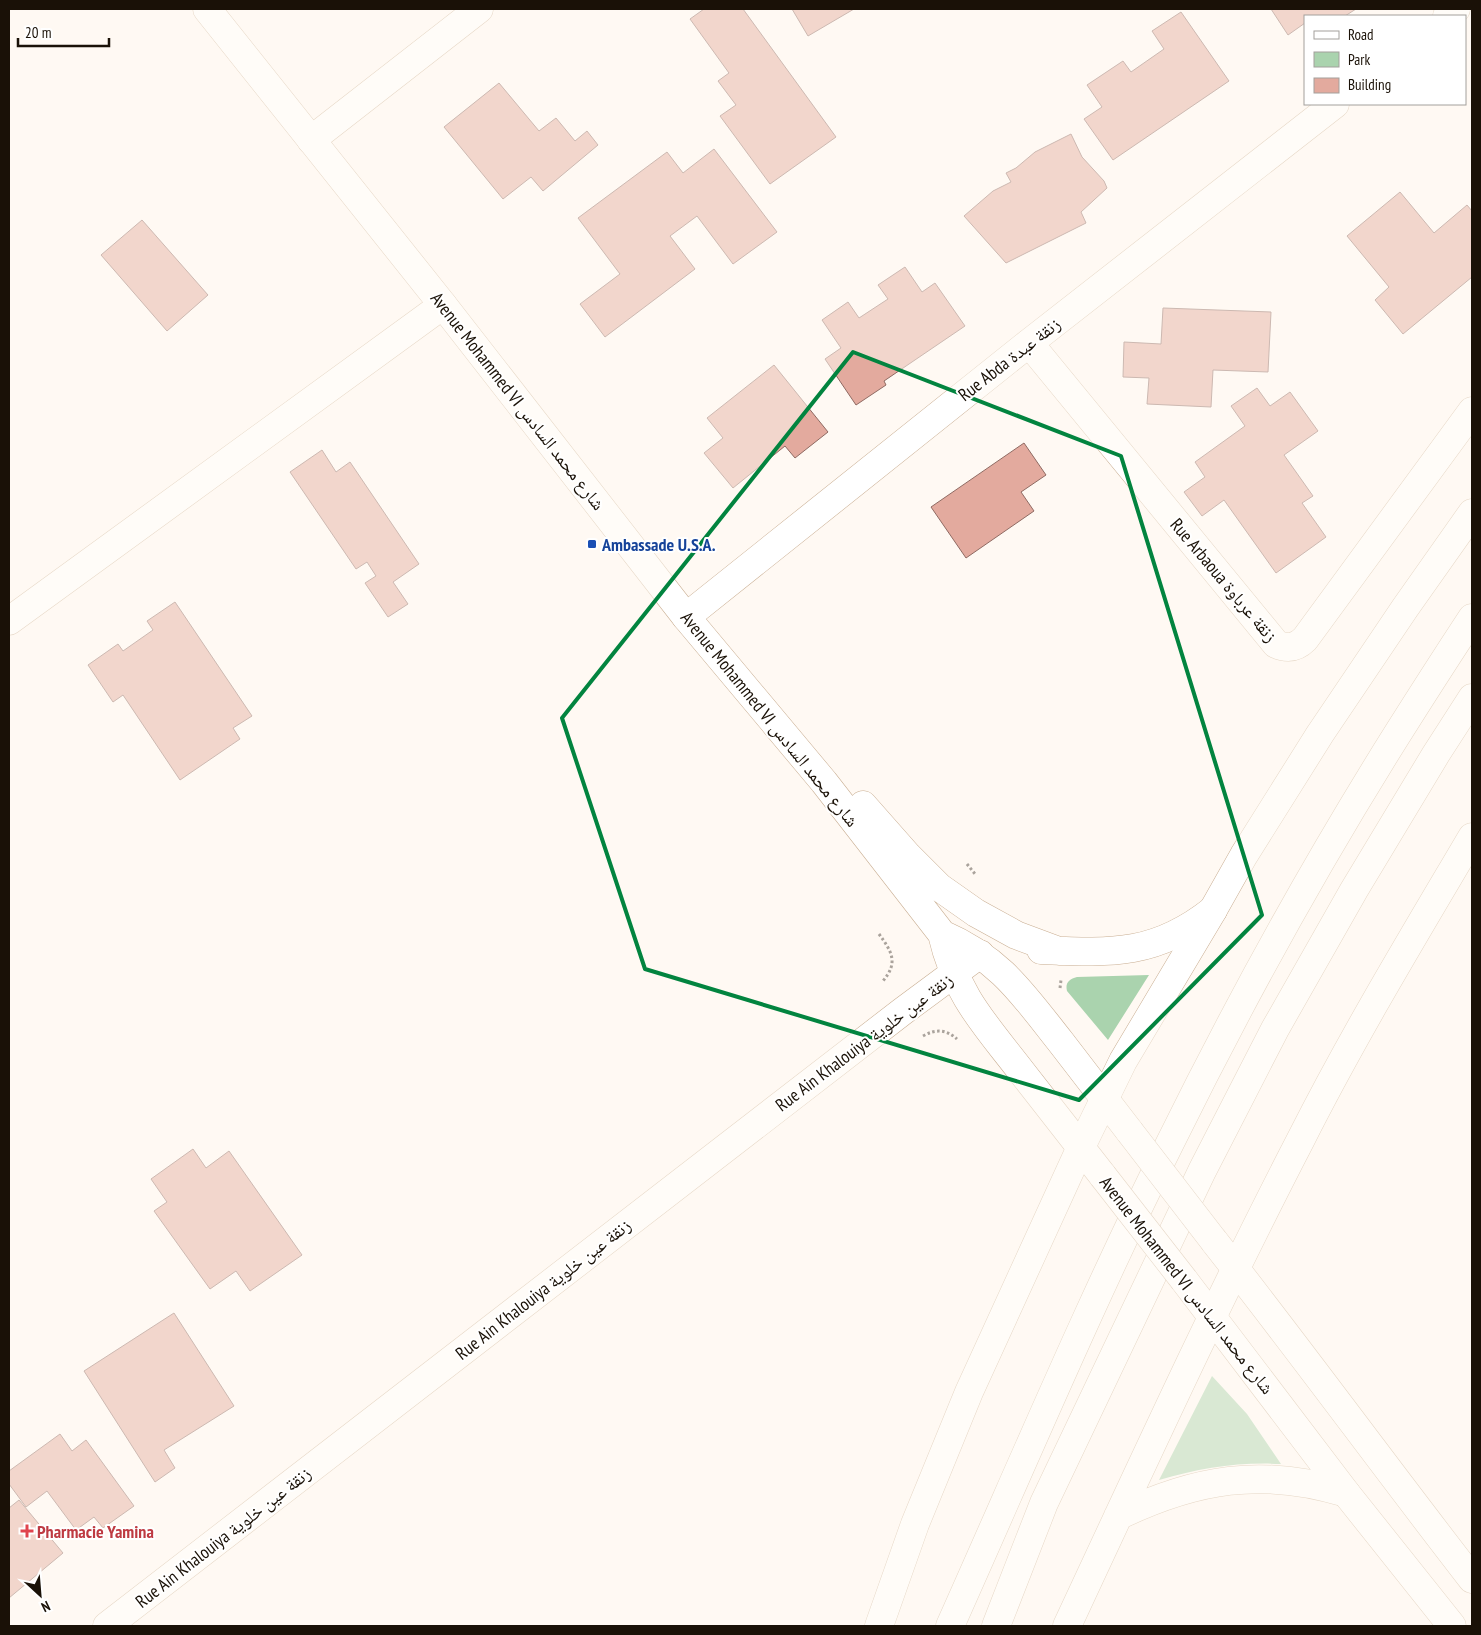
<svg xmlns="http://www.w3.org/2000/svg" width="1481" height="1635" font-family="'PT Sans Narrow','Noto Naskh Arabic',sans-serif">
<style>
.green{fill:#aad3ae}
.building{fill:#e3aa9e;stroke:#8f6a62}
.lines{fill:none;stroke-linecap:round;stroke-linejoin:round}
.minor-casing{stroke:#c9ae92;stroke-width:29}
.major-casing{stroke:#c9ae92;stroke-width:29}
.highway-casing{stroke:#c9ae92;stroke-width:29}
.path{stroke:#aaa39c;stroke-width:3;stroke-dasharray:2.5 2.5;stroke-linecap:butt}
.minor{stroke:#fff;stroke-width:28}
.major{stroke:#fff;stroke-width:28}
.highway{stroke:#fff;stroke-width:28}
.major-bridge-casing{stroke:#c9ae92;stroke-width:29;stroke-linecap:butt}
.major-bridge{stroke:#fff;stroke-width:28}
.marked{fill:none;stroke:#02843f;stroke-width:4;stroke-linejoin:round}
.transit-dot{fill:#1a4fb4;stroke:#fff;stroke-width:2}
.health-dot{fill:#e0444e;stroke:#fff;stroke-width:2}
.labels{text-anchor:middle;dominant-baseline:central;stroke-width:4;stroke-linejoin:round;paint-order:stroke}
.street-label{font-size:18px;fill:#1a1107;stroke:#fff}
.transit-label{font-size:18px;font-weight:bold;fill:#164399;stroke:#fff;text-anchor:start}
.health-label{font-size:18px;font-weight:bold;fill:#be3a42;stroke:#fff;text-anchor:start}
</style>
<rect width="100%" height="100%" fill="#fff9f3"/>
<!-- green -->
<path class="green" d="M1149,975l-41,65 -41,-49c-2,-8 2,-12 10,-14z
M1212,1376l35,38 34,50c-44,-2 -80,4 -122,16z"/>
<!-- building -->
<path class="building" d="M704,9h39l93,128 -66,47 -50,-68 16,-11 -18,-24 11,-8 -39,-54z
M792,9h62l-46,27z
M1271,9h85l-11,7h-40v7l-17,12z
M1181,12l48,69 -116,79 -29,-41 18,-12 -15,-22 36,-24 8,11 33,-23 -12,-18z
M499,83l40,48 17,-13 19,23 12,-10 11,14 -55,46 -12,-14 -28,22 -59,-72z
M1071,134l11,23 22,24 3,7 -26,24 5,11 -80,40 -42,-47 29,-25 18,-9 -5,-9 10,-5 19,-16z
M714,149l63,83 -44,32 -36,-48 -27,20 25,33 -90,68 -25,-33 40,-30 -42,-56 89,-66 16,21z
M1400,192l34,41 33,-28 5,6v66l-69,57 -28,-34 14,-13 -42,-51z
M142,220l66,75 -41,36 -66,-76z
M905,267l17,25 13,-9 30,43 -81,55 2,4 -30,20 -31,-46 16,-11 -19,-28 26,-18 11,16 29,-19 -10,-14z
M1163,308l108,4 -3,60 -55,-2 -2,37 -64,-3 2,-26 -26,-1 1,-35 37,2z
M774,365l54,67 -33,26 -10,-12 -52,42 -29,-35 19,-15 -16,-20z
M1257,388l13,18 20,-14 28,39 -34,24 29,41 -11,7 24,34 -50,36 -52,-73 -22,16 -18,-24 21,-15 -10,-15 50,-36 -14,-20z
M1024,443l22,32 -25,17 13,19 -68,47 -35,-51z
M322,450l14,22 14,-10 69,102 -26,18 15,22 -20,13 -23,-34 11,-7 -9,-14 -11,7 -66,-97z
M175,602l77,114 -19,12 7,11 -60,41 -57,-85 -10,7 -25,-37 30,-21 5,7 30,-21 -6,-9z
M193,1149l13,19 23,-17 73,104 -52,36 -14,-20 -26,18 -56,-78 13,-9 -16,-23z
M174,1313l60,93 -70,44 11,18 -20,14 -71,-111z
M60,1434l12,17 14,-11 48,66 -31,22 -9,-11 -18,13 -29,-39 -21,16 -17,-23v-13z
M19,1500l44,53 -54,45v-90z"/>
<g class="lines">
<!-- minor casing -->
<g class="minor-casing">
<path id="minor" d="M1447,16l9,-7
M311,140l168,-131
M1029,343l247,301c11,5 20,4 29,-5l167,-228
M686,617l343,-274 306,-239
M9,621l434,-316
M107,1626l796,-615 77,-57"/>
</g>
<!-- major casing -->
<g class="major-casing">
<path id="major" d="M207,9l236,296 243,312 138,165 118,152c14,61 42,89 79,137 27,35 55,70 82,105
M863,805l45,51 31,31 37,26 40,22 43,16
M942,934c58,25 80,59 118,107 23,30 47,61 70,91
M1041,950c70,3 114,6 172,-40
M1214,1241c88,112 171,226 258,338
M1184,1280l162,213 106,133"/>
</g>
<!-- highway casing -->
<g class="highway-casing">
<path id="highway" d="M1118,1516c77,-37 144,-49 228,-23
M879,1626l36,-102 54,-132 112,-245 42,-86 90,-151 31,-55 76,-121 85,-126 67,-95
M950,1626c72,-161 141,-325 220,-483 69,-140 145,-278 228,-410 24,-38 49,-77 74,-115
M996,1626l48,-123 158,-332 73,-142 79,-139 82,-136 36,-56
M1067,1626c76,-163 151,-327 234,-487 52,-103 112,-202 171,-302"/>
</g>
<!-- path -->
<path class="path" d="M967,864l8,10
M879,934c13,18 20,29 3,48
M1060,988l1,-8
M923,1036c12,-7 23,-7 34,3"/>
<!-- minor -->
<use href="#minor" class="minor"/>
<!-- major -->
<use href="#major" class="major"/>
<!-- highway -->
<use href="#highway" class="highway"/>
<!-- major-bridge casing -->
<g class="major-bridge-casing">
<path id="major-bridge" d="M1130,1132l84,109
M1103,1176l81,104"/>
</g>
<!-- major-bridge -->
<use href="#major-bridge" class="major-bridge"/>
</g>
<!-- marked area -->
<path d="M0 0H1481V1635H0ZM853,352l268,104 141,459 -183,185 -434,-131 -83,-251z" fill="#fff9f3" fill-opacity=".55" fill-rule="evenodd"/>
<path class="marked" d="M853,352l268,104 141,459 -183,185 -434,-131 -83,-251z"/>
<!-- markers -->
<rect class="transit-dot" x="587" y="539" width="10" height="10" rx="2.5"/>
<path class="health-dot" d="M24.5 1523.5h5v5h5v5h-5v5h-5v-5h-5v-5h5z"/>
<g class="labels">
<!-- street labels -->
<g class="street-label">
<text transform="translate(1009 359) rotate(-38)">Rue Abda زنقة عبدة</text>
<text transform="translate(518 401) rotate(52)">Avenue Mohammed VI شارع محمد السادس</text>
<text transform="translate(1224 580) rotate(50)">Rue Arbaoua زنقة عرباوة</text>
<text transform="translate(770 719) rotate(51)">Avenue Mohammed VI شارع محمد السادس</text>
<text transform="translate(864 1042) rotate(-37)">Rue Ain Khalouiya زنقة عين خلوية</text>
<text transform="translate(1187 1285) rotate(52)">Avenue Mohammed VI شارع محمد السادس</text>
<text transform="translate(543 1289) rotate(-38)">Rue Ain Khalouiya زنقة عين خلوية</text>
<text transform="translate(223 1537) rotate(-38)">Rue Ain Khalouiya زنقة عين خلوية</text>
</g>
<!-- transit labels -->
<g class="transit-label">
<text x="602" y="544">Ambassade U.S.A.</text>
</g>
<!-- health labels -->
<g class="health-label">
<text x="37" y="1531">Pharmacie Yamina</text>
</g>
</g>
<!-- border -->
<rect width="1481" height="1635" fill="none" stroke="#1a1107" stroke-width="20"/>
<!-- legend -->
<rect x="1304" y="15" width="162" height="90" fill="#ffffff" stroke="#a3a09c"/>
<rect x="1314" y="31" width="25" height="8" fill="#ffffff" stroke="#a3a09c"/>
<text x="1348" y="40" font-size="15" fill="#1a1107">Road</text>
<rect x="1314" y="52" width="25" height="15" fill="#aad3ae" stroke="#a3a09c"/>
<text x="1348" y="65" font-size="15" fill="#1a1107">Park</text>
<rect x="1314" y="78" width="25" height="15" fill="#e3aa9e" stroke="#a3a09c"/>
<text x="1348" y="90" font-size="15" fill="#1a1107">Building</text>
<!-- north arrow -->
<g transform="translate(40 1595) rotate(154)" stroke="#ffffff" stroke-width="4" paint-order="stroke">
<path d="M0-4L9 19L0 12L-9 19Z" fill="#1a1107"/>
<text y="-8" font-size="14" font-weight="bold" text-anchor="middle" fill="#1a1107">N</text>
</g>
<!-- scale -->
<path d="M18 38v8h91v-8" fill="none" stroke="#1a1107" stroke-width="2.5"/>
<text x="25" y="38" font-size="15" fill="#1a1107" stroke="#ffffff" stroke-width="4" paint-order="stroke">20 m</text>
</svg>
